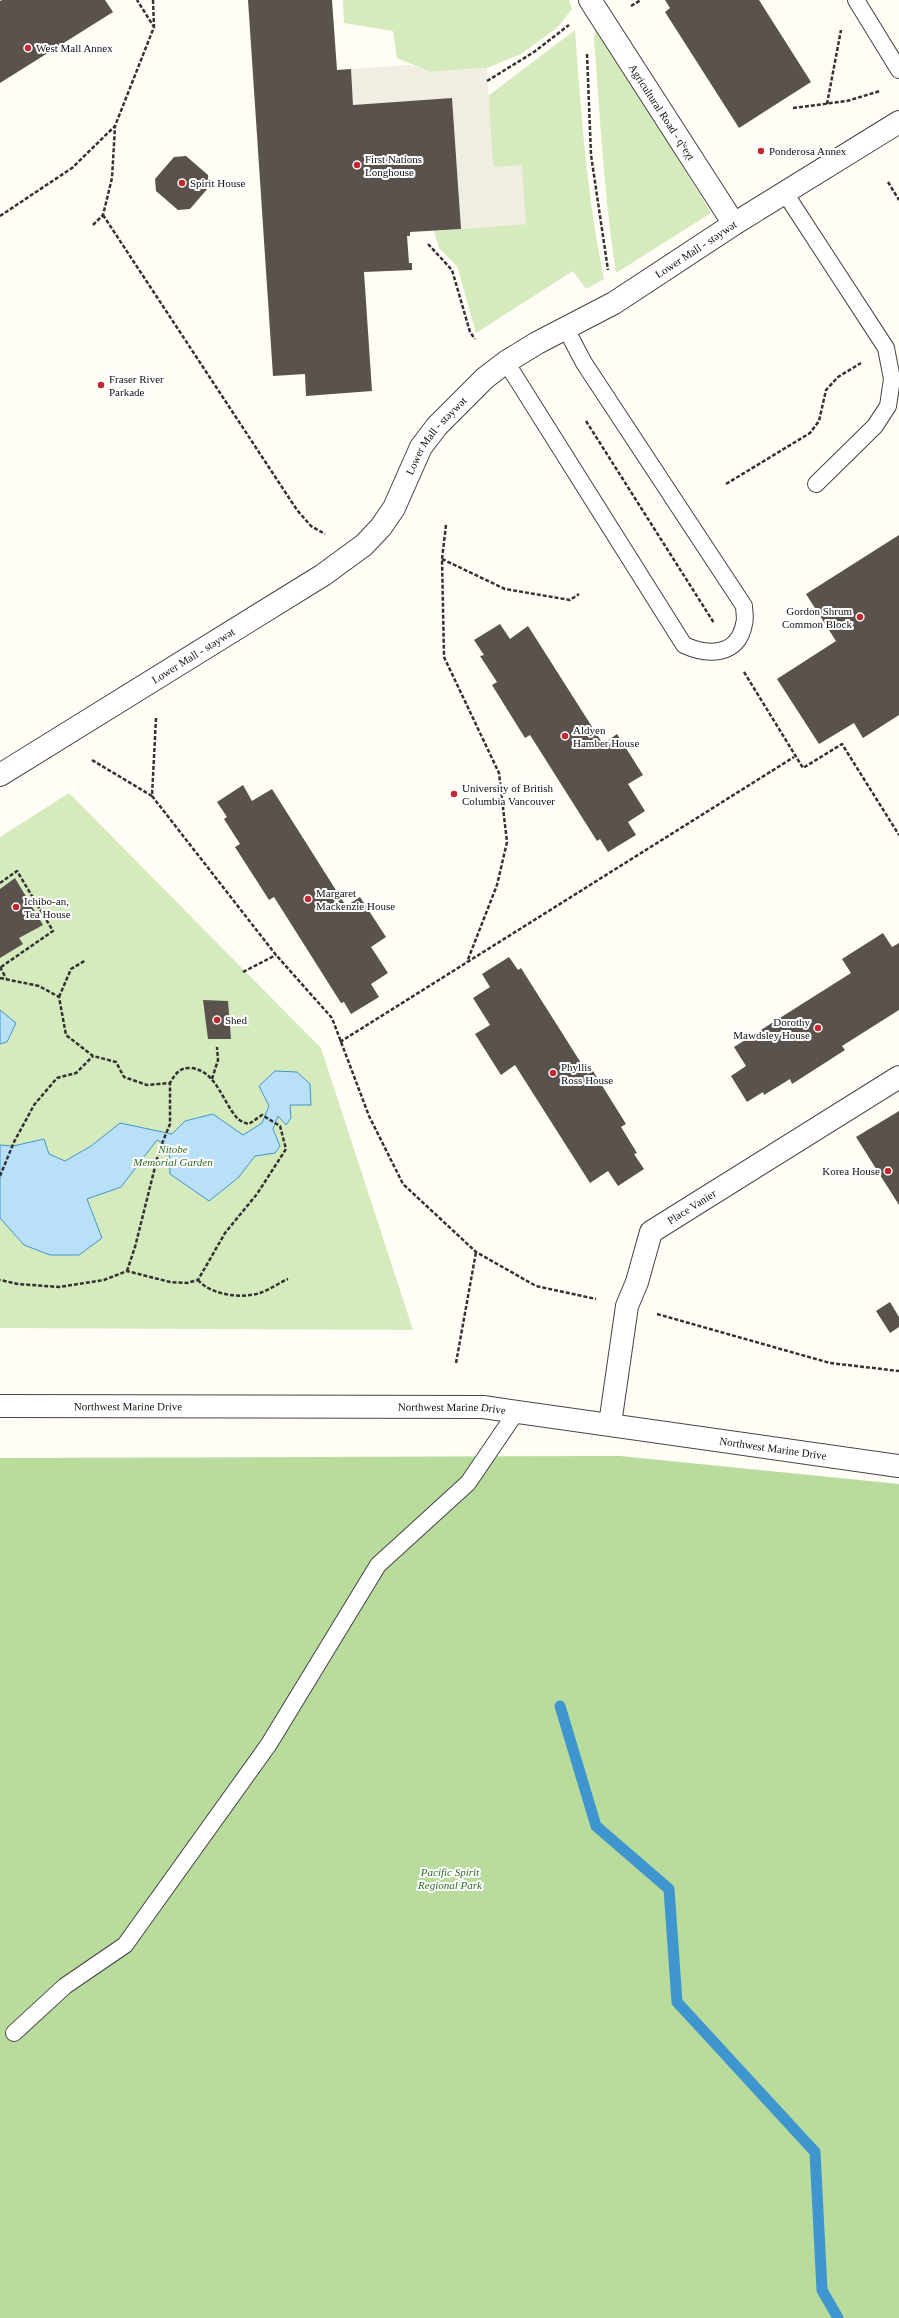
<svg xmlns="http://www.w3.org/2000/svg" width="899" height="2318" font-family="'Times New Roman',serif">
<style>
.green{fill:#d5ebbd}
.forest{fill:#b9dc9c}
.plaza{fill:#f1ede2}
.water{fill:#b9e0f7;stroke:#3f96cf}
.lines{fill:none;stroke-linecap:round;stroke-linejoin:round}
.stream{stroke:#3f96cf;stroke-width:11}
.building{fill:#5a524d}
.service-casing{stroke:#444;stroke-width:18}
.pedestrian-casing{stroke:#444;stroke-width:24}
.minor-casing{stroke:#444;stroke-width:24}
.tertiary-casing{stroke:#444;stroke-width:24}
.path{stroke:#333;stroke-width:2.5;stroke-dasharray:4 2;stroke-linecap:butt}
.service{stroke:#fff;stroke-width:16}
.pedestrian{stroke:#fff;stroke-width:22}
.minor{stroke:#fff;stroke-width:22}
.tertiary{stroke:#fff;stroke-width:22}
.poi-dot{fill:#c4262e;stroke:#fff;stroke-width:1.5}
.labels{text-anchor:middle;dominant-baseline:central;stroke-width:4;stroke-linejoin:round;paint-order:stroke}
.poi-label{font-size:11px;fill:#111;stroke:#fff;text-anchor:start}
.street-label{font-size:11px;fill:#111;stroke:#fff}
.park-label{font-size:11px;font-style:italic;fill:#2f6b1f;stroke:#fff}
</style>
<rect width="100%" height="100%" fill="#fffdf5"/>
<!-- green -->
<path class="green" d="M343,0h226l3,9 -15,19 -36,26 -34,14 -57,4 -33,-14 -4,-27 -49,-8z
M596,25l115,188 -95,60c-12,-78 -16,-156 -22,-235z
M575,30c6,83 12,167 29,249l-18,10 -13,-18 -97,62 -19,-67 -18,-18 -5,-17 92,-7 -33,-57 -5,-71z
M69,793l252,255 92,282 -413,-2v-491z"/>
<!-- forest -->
<path class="forest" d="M620,1456l279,28v834h-899v-860z"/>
<!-- plaza -->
<path class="plaza" d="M409,65l21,7 57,-4 6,99 29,-2 4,59 -65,5 -9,-131 -99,7 -2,-36z"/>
<!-- water -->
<path class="water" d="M0,1010l16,13 -9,19 -7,2z
M275,1071l22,1 13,12 1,21h-21l1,13 -5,7 -8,-9 -5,13 7,17 -5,7 -20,3 -17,22 -29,23 -39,-27 -1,-27 -12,-7 -36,47 -34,12 15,39 -23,17h-29l-26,-10 -24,-27v-73l13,1 31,-7 5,15 16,7 26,-15 29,-23 52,11 13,-13 28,-7 30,21 19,-12 7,-17 -10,-20z"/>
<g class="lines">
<!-- stream -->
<path class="stream" d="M560,1706l36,120 73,63 8,113 138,150 7,138 16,28"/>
</g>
<!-- building -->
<path class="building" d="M2,0h103l8,12 -113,71v-82z
M248,0h84l5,70 14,-1 2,36 99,-7 9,131 -51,3v4h-3l2,27h3v7l-48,2 8,119 -66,5 -1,-22 -32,2z
M665,0h94l52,82 -72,46 -74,-116 5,-4z
M186,156l22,19 1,12 -19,22 -12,1 -22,-19 -1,-12 19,-22z
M899,535v180l-36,23 -9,-15 -35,21 -42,-65 59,-38 -30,-47z
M500,624l10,15 18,-13 75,118 14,-10 26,41 -15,9 17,27 -17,11 8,13 -28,17 -8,-13 -3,2 -67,-106 -5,3 -33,-53 5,-3 -17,-26 4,-1 -10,-15z
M243,785l9,16 20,-12 74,117 14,-9 26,40 -15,10 17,26 -17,11 8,13 -28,17 -7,-12 -3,1 -67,-106 -5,3 -34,-53 5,-3 -16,-25 3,-2 -10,-15z
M15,878l28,47 -24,13 4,6 -23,14v-69z
M883,933l9,14 7,-4v67l-57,36 3,4 -53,34 -2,-5 -26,16 -1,-3 -16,10 -16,-26 15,-10 -12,-19 117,-74 -9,-14z
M509,957l9,13 3,-2 67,106 5,-3 33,53 -5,3 16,26 -3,1 10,15 -26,17 -10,-15 -18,12 -75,-118 -14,10 -26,-41 15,-9 -17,-27 17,-11 -8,-13z
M203,1000l25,1 3,38h-23z
M899,1111v94l-43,-68z
M890,1302l9,15v10l-9,6 -14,-22z"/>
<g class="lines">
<!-- service casing -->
<g class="service-casing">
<path id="service" d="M856,0l43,70
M785,193l101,155 6,31 -4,27 -13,20 -59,58
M506,362l178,283c24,11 54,11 60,-21 2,-5 0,-13 0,-18l-160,-243 -19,-36
M14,2033l51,-47 60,-41 144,-201 109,-179 90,-82 49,-72"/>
</g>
<!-- pedestrian casing -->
<g class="pedestrian-casing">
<g id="pedestrian">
<path d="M590,0l144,224"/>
<path id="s1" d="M610,1424l17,-118 10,-24 14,-50 248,-155"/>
</g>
</g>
<!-- minor casing -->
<g class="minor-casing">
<g id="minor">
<path id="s2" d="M0,775l323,-200 41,-30 17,-18 13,-19 27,-61 16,-21 48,-48 21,-16 31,-19 77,-40 120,-79 165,-102"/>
</g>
</g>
<!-- tertiary casing -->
<g class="tertiary-casing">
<g id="tertiary">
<path id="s3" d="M0,1406l483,1 416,59"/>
</g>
</g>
<!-- path -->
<path class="path" d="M153,0l1,27
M631,6l10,-6
M587,54l4,101 17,115
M487,81l47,-29 35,-27
M827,104l14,-74
M793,108l54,-7 33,-10
M888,182l11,18
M103,215l194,295 14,16 14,8
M0,216l72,-48 43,-42 39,-99 -17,-27
M93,225l10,-10 9,-37 3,-51
M428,244l24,26 18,62 5,7
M586,421l128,202
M726,484l84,-51 9,-12 7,-31 12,-13 23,-14
M446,525l-4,34 2,98 55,116 8,69 -10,43 -30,77
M442,559l63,30 65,11 9,-6
M744,672l59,96 39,-24 57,91
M156,718l-4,78 124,159 56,63 37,98 34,68 73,68 60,34 60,13
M92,760l60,36
M0,883l17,-12 36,60 -52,36
M0,967l6,11
M243,972l33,-17
M0,978l39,8 20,11 7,38 27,21 23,6 8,15 23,8 23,-2c5,-9 10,-16 21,-15 26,3 31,34 47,51 2,2 7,4 11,5l13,-9 18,11 6,23 -29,45 -32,39 -27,47 -11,3 -17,-1 -43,-11 -23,9 -45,7 -41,-3 -18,-4
M59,997l12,-28 15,-9
M340,1042l454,-285
M212,1079l6,-19 -1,-13
M0,1176l14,-34 20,-37 23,-27 19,-5 17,-17
M127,1271l8,-24 24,-96 11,-27v-41
M198,1280c13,15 43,19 62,13 9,-3 19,-10 28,-14
M657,1314l173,49 69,8
M456,1363l20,-111"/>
<!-- service -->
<use href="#service" class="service"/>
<!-- pedestrian -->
<use href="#pedestrian" class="pedestrian"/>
<!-- minor -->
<use href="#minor" class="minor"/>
<!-- tertiary -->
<use href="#tertiary" class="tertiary"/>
</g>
<!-- markers -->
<g class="poi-dot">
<circle cx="28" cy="48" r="4"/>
<circle cx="761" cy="151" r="4"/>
<circle cx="357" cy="165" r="4"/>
<circle cx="182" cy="183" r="4"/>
<circle cx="101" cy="385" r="4"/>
<circle cx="860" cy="617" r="4"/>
<circle cx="565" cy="736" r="4"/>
<circle cx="454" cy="794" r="4"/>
<circle cx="308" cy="899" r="4"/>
<circle cx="16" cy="907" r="4"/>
<circle cx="217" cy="1020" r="4"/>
<circle cx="818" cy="1028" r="4"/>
<circle cx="553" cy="1073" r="4"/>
<circle cx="888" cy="1171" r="4"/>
</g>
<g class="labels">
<!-- poi labels -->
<g class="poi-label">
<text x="36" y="48">West Mall Annex</text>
<text x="769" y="151">Ponderosa Annex</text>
<text x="365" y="159">First Nations<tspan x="365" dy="13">Longhouse</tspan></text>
<text x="190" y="183">Spirit House</text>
<text x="109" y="379">Fraser River<tspan x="109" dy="13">Parkade</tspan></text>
<text x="852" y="611" text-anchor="end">Gordon Shrum<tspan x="852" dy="13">Common Block</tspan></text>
<text x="573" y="730">Aldyen<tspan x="573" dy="13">Hamber House</tspan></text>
<text x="462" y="788">University of British<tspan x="462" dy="13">Columbia Vancouver</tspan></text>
<text x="316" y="893">Margaret<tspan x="316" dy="13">Mackenzie House</tspan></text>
<text x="24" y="901">Ichibo-an,<tspan x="24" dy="13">Tea House</tspan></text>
<text x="225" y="1020">Shed</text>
<text x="810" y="1022" text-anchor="end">Dorothy<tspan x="810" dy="13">Mawdsley House</tspan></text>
<text x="561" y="1067">Phyllis<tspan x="561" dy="13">Ross House</tspan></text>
<text x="880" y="1171" text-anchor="end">Korea House</text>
</g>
<!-- street labels -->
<g class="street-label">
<text transform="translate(662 112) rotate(57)">Agricultural Road - q̓ʷeχt</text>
<text stroke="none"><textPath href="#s2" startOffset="887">Lower Mall - stəywət</textPath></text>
<text stroke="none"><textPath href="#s2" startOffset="563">Lower Mall - stəywət</textPath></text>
<text stroke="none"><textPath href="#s2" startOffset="227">Lower Mall - stəywət</textPath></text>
<text stroke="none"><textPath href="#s1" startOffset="245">Place Vanier</textPath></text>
<text stroke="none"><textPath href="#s3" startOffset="128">Northwest Marine Drive</textPath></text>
<text stroke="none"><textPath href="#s3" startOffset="452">Northwest Marine Drive</textPath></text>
<text stroke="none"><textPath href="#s3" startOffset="776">Northwest Marine Drive</textPath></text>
</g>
<!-- park labels -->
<g class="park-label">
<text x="173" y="1149">Nitobe<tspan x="173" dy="13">Memorial Garden</tspan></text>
<text x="450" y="1872">Pacific Spirit<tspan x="450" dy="13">Regional Park</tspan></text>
</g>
</g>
</svg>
